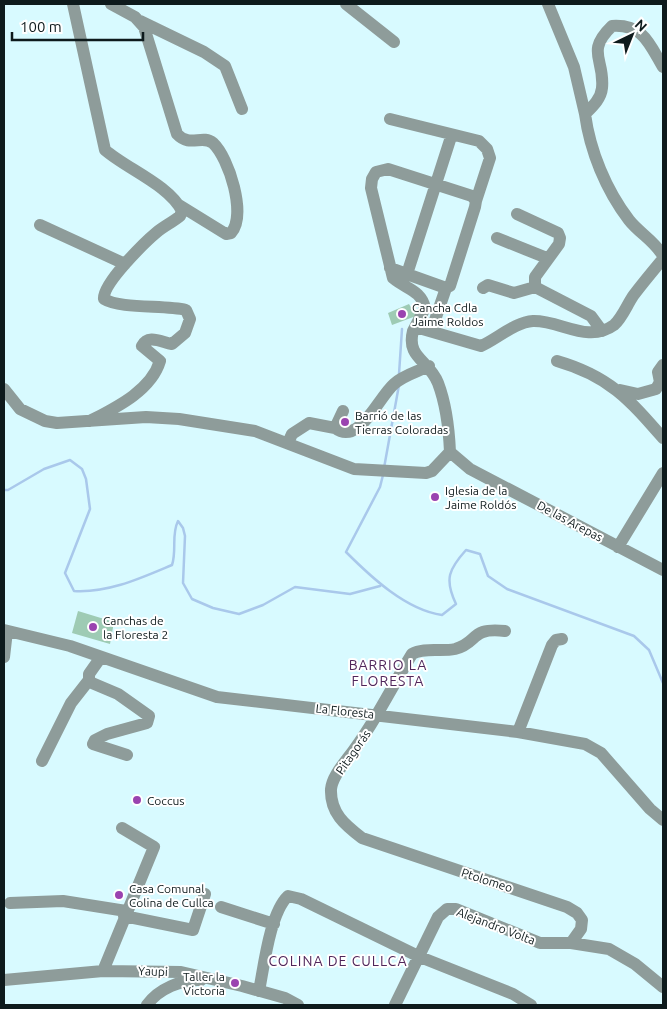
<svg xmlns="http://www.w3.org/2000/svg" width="667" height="1009" font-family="Ubuntu,sans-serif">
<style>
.green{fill:#9ecbb4}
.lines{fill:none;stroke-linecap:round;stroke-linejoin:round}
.stream{stroke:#a9c8eb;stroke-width:2.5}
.minor{stroke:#8e9c9a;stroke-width:12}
.poi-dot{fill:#9a43b0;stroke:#fff;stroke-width:2}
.labels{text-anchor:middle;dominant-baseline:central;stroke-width:4;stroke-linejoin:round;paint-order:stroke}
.poi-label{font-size:12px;fill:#0e1a1c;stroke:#fff;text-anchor:start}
.street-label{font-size:12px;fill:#0e1a1c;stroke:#fff}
.neighbourhood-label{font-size:14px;letter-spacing:1px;fill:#50265b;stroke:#fff}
</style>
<rect width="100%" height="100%" fill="#d8faff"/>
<!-- green -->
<path class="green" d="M409,304l7,12 -24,9 -4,-12z
M78,611l36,11 -4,22 -38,-11z"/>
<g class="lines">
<!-- stream -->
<path class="stream" d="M399,374l3,-45
M384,468l15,-83
M383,475l-3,12 -34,65c25,25 60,58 96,63l14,-11c-12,-25 -7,-35 10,-54l14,4 8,22 19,13 127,47 15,14 14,33
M4,490h4l36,-21 26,-9 12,9 4,10 4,30 -25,64 9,18c35,2 67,-13 98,-26 5,-15 -1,-30 6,-44l5,7 2,8 -2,47 9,16 21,9 26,6 24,-9 32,-18 55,7 30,-8"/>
<!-- minor -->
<path class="minor" d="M73,4l32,146c22,19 64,35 77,61l-2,5c-7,6 -16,10 -23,16 -12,10 -55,52 -53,67 16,10 61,6 82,11l4,9 -5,14 -13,11c-11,-2 -24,-10 -30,2l18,15c-9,30 -45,47 -70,60
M111,4l24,13 9,10 33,107c13,14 25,0 36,9 16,15 34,72 18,90l-5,1 -47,-29
M346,4l48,38
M548,4l26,63 11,47c7,-7 16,-15 17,-26 3,-29 -17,-36 10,-62 31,-2 37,17 51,41
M140,21l64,31 21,14 17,43
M585,114c5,37 21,76 44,106 10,13 26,21 34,36l-1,4c-10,12 -20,24 -29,36 -6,9 -11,22 -19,29 -26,19 -54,-5 -81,-4 -18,1 -36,18 -52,25l-62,-18 -6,3c-7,27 16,29 25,52 8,21 11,46 12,69l20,17 193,101
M390,119l89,22 8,8 3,9 -14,43
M517,214l41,19 2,5 -1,6 -24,33v10l56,29 11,15
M40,225l85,39
M497,238l50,20
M390,268l56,20 4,-2 25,-79 1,-6 -4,-5 -84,-27 -12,3 -4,7 -1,9 22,90c13,11 28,12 32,30l-12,23
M407,274l43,-134
M483,288l5,-3 26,8 21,-6
M435,320l11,-32
M557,361c52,15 72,38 106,77
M4,389l16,20 25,12 12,2 89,-6 33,2 76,12 99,38 72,4 6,-2 18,-19
M620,390l18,4 18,-5 4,-7 -2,-10 5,-7
M343,411l-8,17c24,18 43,-30 59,-44 10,-9 23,-12 35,-18
M288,443l4,-9 17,-11 26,5
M618,547l45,-74
M4,630l66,16 147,51 301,35 67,12 16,9 49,56 13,11
M505,631c-36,-4 -26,12 -50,18 -14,3 -31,-2 -43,5 -22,36 -39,72 -65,105 -6,8 -15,19 -16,30 -1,24 14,36 31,49l205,69 10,6 5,7 -1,9 -10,14
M4,657l3,-26
M101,657l-12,17v6l3,3 26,11 31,22 -2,7 -40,11 -12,6 -2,4 34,11
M518,732l34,-87 4,-5 6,-1
M42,761l29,-58 18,-23
M10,903l53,-2 63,10
M221,907l53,17
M124,916l69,14 12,-36
M103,971l51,-124 -32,-19
M4,980l99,-9 78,1 61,14 43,12 13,7
M259,991c5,-25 11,-78 29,-95l13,3 119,58 93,37 18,11
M147,1005c11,-16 35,-26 54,-25
M395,1005l43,-88 9,-8h9l84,34h31l38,6 26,15 28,23"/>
</g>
<!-- markers -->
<g class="poi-dot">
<circle cx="402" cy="314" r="5"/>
<circle cx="345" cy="422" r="5"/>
<circle cx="435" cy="497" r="5"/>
<circle cx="93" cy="627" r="5"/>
<circle cx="137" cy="800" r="5"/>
<circle cx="119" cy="895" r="5"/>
<circle cx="235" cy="983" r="5"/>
</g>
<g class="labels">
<!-- poi labels -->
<g class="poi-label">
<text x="412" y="307">Cancha Cdla<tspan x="412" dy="14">Jaime Roldos</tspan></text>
<text x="355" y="415">Barrió de las<tspan x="355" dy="14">Tierras Coloradas</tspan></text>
<text x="445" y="490">Iglesia de la<tspan x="445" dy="14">Jaime Roldós</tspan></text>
<text x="103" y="620">Canchas de<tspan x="103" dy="14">la Floresta 2</tspan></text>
<text x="147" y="800">Coccus</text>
<text x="129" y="888">Casa Comunal<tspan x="129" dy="14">Colina de Cullca</tspan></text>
<text x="225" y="976" text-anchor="end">Taller la<tspan x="225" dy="14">Victoria</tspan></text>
</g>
<!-- street labels -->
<g class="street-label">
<text transform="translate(570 521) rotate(28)">De las Arepas</text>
<text transform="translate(345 711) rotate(6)">La Floresta</text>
<text transform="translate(353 752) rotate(-55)">Pitagorás</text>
<text transform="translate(487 880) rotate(18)">Ptolomeo</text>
<text transform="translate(496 926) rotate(21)">Alejandro Volta</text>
<text transform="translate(153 971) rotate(2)">Yaupi</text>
</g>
<!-- neighbourhood labels -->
<g class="neighbourhood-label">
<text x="388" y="665">BARRIO LA<tspan x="388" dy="16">FLORESTA</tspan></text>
<text x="338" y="961">COLINA DE CULLCA</text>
</g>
</g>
<!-- border -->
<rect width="667" height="1009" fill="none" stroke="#0e1a1c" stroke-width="10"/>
<!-- north arrow -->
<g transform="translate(632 35) rotate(43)" stroke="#ffffff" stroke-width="4" paint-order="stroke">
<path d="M0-4L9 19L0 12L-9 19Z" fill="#0e1a1c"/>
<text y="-8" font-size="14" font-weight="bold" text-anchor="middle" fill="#0e1a1c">N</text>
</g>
<!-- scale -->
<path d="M12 32v8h131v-8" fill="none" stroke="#0e1a1c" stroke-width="2.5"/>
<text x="20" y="32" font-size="15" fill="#0e1a1c" stroke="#ffffff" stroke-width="4" paint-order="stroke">100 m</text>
</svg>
